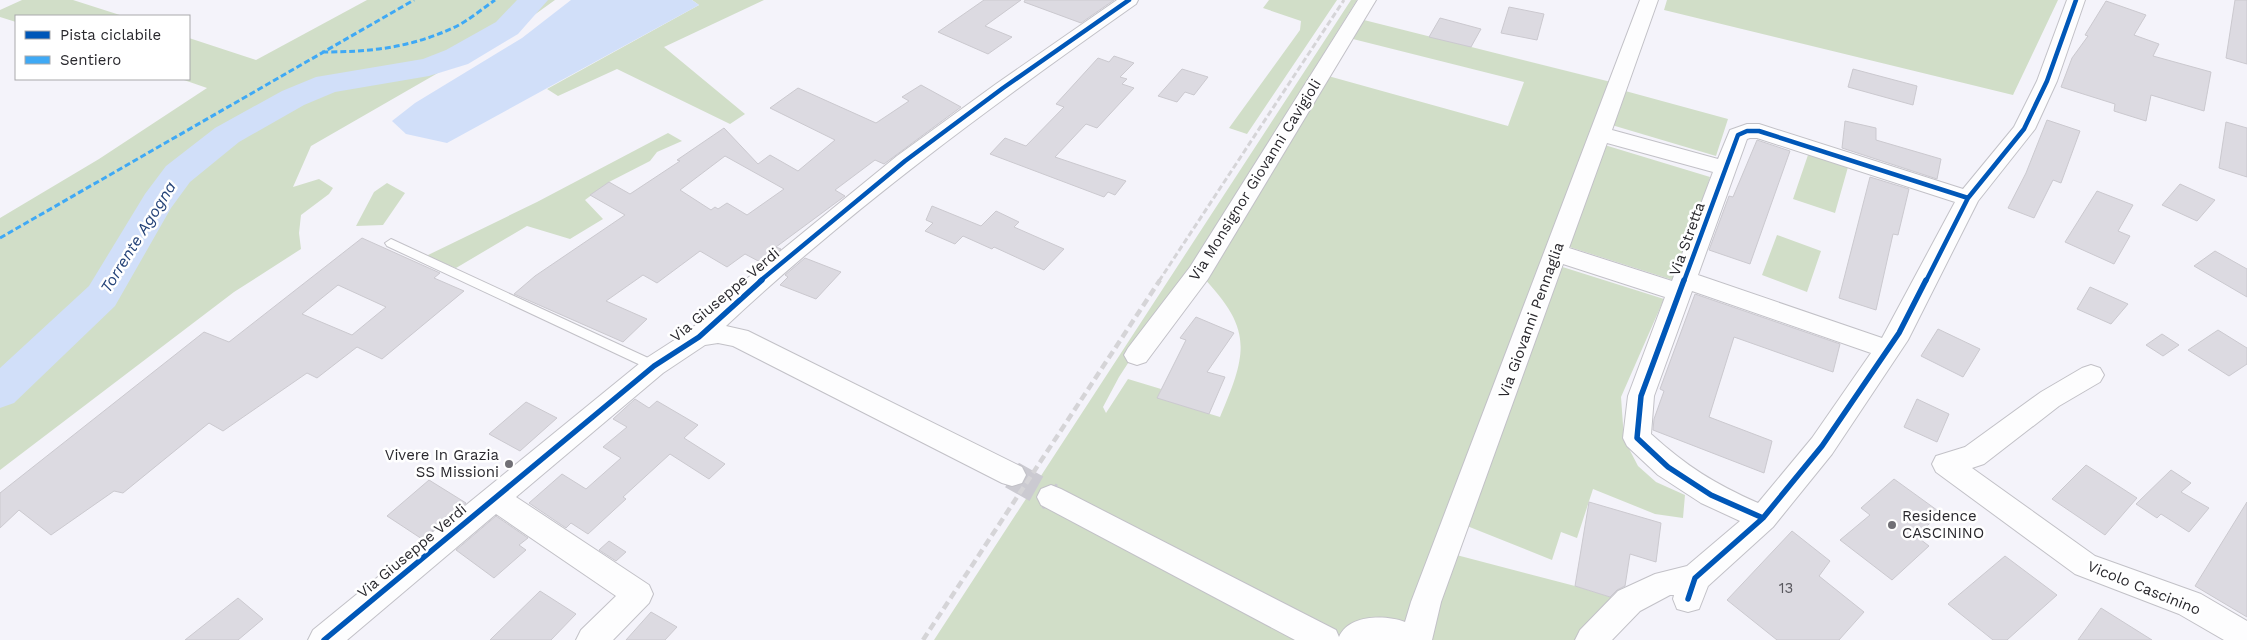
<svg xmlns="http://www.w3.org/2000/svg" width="2247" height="640" font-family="'Work Sans',sans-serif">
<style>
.green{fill:#d1dec8}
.water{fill:#d1dff9}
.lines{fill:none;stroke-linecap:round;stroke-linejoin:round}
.river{fill:#d1dff9;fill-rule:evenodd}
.building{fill:#dcdae1;stroke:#cbc9cf;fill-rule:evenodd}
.street-tunnel{stroke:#cbcad1;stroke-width:28;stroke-dasharray:28 14;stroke-linecap:butt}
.lane-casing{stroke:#c2c1c7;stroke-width:2}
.street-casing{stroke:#c2c1c7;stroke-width:2}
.lane{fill:#fdfdfe;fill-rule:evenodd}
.street{fill:#fdfdfe;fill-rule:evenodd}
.rail-far1{stroke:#d5d4d7;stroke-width:3;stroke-dasharray:6 3;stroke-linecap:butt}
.rail{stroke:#d5d4d7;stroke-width:4.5;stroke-dasharray:8 4.5;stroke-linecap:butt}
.quiet{stroke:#3fa9f5;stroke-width:3;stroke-dasharray:6 3;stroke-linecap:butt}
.cycleway-far1-casing{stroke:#fff;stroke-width:7}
.cycleway-casing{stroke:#fff;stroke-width:9}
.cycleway-far1{stroke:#0057b8;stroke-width:4.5}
.cycleway{stroke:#0057b8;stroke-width:5.5}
.poi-dot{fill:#706f75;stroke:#fff;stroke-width:2}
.labels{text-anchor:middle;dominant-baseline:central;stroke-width:5;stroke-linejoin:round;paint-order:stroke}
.street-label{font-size:15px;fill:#29282d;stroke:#fff}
.poi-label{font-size:15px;fill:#29282d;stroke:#fff;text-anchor:end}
.near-number-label{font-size:15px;fill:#58575d}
.water-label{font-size:16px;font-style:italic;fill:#264479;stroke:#fff}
</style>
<rect width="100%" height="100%" fill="#f4f3fa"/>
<!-- green -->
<path class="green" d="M22,0h51l50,16h-107v6l-16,-5v-7z
M367,0h188l-39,28 -205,118 -18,41 26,-8 14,9 -4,6 -28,21 -2,18 2,16 -67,43 -234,178v-252l99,-59 108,-71 -26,-9h8v-41l67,22z
M692,0h72l-100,47 81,67 -15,10 -113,-55 -59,27 -11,-7 152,-84z
M1269,0h68l-90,134 -18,-6 71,-98 1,-9 -38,-13z
M1351,0h6l-160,257 -78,120 -16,30 3,6 22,-34 33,10 -3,9 62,19c29,-68 32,-89 -21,-144l122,-199 187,52 16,-44 -179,-45 11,-19 263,66 -1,5 110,30 -12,37 -111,-33 -7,20 112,34 -31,105 -119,-38 -7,20 111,35 -43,98 3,42 14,27 18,16 29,13 -2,23 -28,-4 -62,-25 -16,49 -16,-6 -9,28 -95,-38 -12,30 130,34 48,15 -32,39h-657z
M1667,0h391l-45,95 -349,-85z
M668,133l14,8 -25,11 -7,9 -41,21 -24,18 18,19 -33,20 -43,-13 -71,42 -30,-12 111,-54z
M1808,155l40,12 -13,46 -42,-14z
M387,183l18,10 -22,32 -27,1 18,-34z
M1777,235l44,16 -14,41 -45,-17z"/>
<!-- water -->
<path class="water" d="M571,0h121l7,5 -252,138 -41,-9 -14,-13 23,-18 107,-65z"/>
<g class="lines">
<!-- river -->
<path class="river" d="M517,0h31l-30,34 -50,30 -39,12 -94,16 -31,13 -65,37 -49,40 -19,26 -56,98 -101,97 -14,5v-40l89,-82 56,-92 21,-28 49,-38 67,-37 34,-14 107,-18 23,-9 50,-28z"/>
</g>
<!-- building -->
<path class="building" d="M984,0h37l-36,26 27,11 -24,17 -50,-22z
M1025,0h89l-33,23 -57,-21z
M2235,0h12v64l-21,-6z
M2106,1l40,14 -12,20 25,9 -6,12 58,16 -7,39 -53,-16 -5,26 -32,-10 1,-7 -54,-17 11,-29 16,-22 -3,-1z
M1509,7l35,7 -7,26 -36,-7z
M1440,18l41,11 -10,18 -42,-10z
M1114,56l20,7 -14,14 7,2 -5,5 12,4 -37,40 -11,-4 -31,33 71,24 -11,14 -7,-3 -4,5 -114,-43 15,-16 21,8 38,-39 -8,-3 42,-46 11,4z
M1182,69l26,8 -14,18 -9,-3 -8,10 -19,-6z
M1853,69l64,17 -4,19 -65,-18z
M921,85l40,22 -77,57 -9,-4 -40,30 10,6 -69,51 5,2 -19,14 -17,-9 -18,13 -27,-16 -43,32 -14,-8 -37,26 41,18 -24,23 -109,-48 21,-18 90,-61 -35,-20 19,-13 21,12 50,-33 -3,-1 47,-32 34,36 12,-9 28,16 37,-31 -65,-32 28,-20 78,35 33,-22 -7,-4zM725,156l43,24 16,9 -37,26 -20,-12 -9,6 -3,-2 -4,3 -31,-20z
M2047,120l33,11 -19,52 -8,-3 -19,38 -26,-10 18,-35z
M1845,121l31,7v12l65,19 -4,20 -95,-31z
M2226,122l21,6v49l-28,-9z
M1757,140l33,11 -40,113 -41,-14 20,-54 4,1z
M1870,177l39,12 -11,46 -5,-1 -17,76 -37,-12z
M2180,184l35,16 -18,21 -35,-16z
M2097,191l36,14 -15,26 12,5 -16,28 -49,-22z
M932,206l49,20 15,-15 23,11 -5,5 50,22 -20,21 -50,-23 -2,2 -29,-13 -8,8 -30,-13 8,-8 -7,-3z
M362,238l78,35 -6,5 30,13 -82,68 -25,-12 -40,31 -10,-5 -84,58 -14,-8 -86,70 -9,-2 -63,44 -32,-25 -19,18v-35l204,-161 25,10zM338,285l48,22 -34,28 -50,-21z
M2215,251l32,18v28l-53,-31z
M805,258l36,14 -25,27 -36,-14 8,-8 -3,-2z
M2090,287l38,17 -17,20 -34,-15z
M1695,294l145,50 -7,28 -99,-35 -25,80 63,24 -8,32 -111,-43 1,-11 10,-28 -4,-2z
M1196,317l38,16 -27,39 18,5 -16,37 -52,-16 29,-58 -6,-2z
M1938,329l42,20 -17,28 -42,-21z
M2218,330l29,18v16l-18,12 -41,-26z
M2162,334l17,11 -16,11 -17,-11z
M635,399l14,9 8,-7 41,24 -14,13 41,26 -16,15 -39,-25 -47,43 3,2 -38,35 -17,-11 -5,5 -37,-25 33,-29 24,15 35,-31 -18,-11 24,-20 -14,-8z
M1917,399l32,15 -12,28 -33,-15z
M526,402l31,16 -37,33 -31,-17z
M2086,465l51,33 -32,37 -53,-36z
M2171,470l20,13 -10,9 28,16 -20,24 -28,-18 -4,4 -21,-14z
M1894,479l47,34 -25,23 13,10 -37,34 -52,-40 30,-25 -9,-7z
M429,480l37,23 -44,36 -35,-23z
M1589,502l72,21 -5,39 -26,-8 -5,32 -8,4 -7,7 -35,-11z
M2247,502v115l-52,-31z
M496,516l32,22 -9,7 7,5 -32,28 -38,-28z
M1792,531l38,30 -11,15 45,36 -25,28h-62l-50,-40z
M609,541l17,11 -10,9 -17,-11z
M2005,556l52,39 -50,45h-14l-45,-36z
M540,591l36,23 -25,26h-61z
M238,598l25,21 -25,21h-53z
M2101,608l51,32h-74z
M651,612l26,15 -12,13h-39z"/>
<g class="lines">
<!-- street-tunnel -->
<path class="street-tunnel" d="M1012,475l39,22"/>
<!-- lane casing -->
<g class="lane-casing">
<path id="lane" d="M391,239l268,124 1,3 -1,3h-10l-262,-123 -2,-3z"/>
</g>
<!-- street casing -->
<g class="street-casing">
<path id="street" d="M1117,0h21l-2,4c-142,100 -283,203 -410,322l22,5 274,136 4,8 -4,8 -10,3 -10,-3 -269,-137 -15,-3 -13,2 -42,28 -147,124 133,88 4,9 -4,9 -36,37h-37l5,-10 35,-34 -120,-82 -149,126h-39l5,-10 332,-271 45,-29 54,-49 153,-125 99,-72z
M1358,0h18l-168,279 -62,83 -9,3 -9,-3 -4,-7 4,-7 62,-81z
M1640,0h18l-46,130 106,29 12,-29 17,-6h12l204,65 51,-62 23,-46 30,-81h18l-28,81 -22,48 -57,72 -70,139 -76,114 -59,73 -65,59 -9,23 -11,3 -11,-3 -4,-10 1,-4h-4l-30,16 -28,29h-37l5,-10 38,-39 37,-17 32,-8 53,-45 -39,-18 -43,-28 -31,-29 -4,-8 5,-42 37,-99 -102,-33 -122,338 -9,38h-137l-254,-135 -4,-8 4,-8 10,-4 10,4 275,141 3,7c10,-23 47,-22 66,-15l6,-20zM1750,138h7l198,64 -73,136 -184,-63 49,-136zM1607,143l106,29 -41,109 -103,-33zM1692,291l179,62 -59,85 -54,65c-43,-19 -72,-37 -107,-69l3,-38z
M2091,365l9,3 4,7 -4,7 -41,24 -75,58 -12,4 123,88 106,38 46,27v19h-23l-45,-26 -104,-40 -139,-102 -4,-8 4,-8 29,-9 76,-55 41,-24z"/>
</g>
<!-- lane -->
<use href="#lane" class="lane"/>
<!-- street -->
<use href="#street" class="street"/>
<!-- rail-far1 -->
<path class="rail-far1" d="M1159,281l185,-281"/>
<!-- rail -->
<path class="rail" d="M923,640l237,-360"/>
<!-- quiet -->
<path class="quiet" d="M322,52c48,0 87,-4 131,-24 15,-7 29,-19 42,-28
M0,238l414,-238"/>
<!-- cycleway-far1 casing -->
<g class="cycleway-far1-casing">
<path id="cycleway-far1" d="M760,281l145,-120 98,-73 126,-88
M1684,281l54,-146 9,-4h12l209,67
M1926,281l42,-83 56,-69 23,-48 29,-81"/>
</g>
<!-- cycleway casing -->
<g class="cycleway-casing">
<path id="cycleway" d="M1684,280l-43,116 -4,42 31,29 43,28 52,23
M1688,599l7,-21 68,-60 59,-72 77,-113 27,-53
M324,640l330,-274 45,-29 63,-57"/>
</g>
<!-- cycleway-far1 -->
<use href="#cycleway-far1" class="cycleway-far1"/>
<!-- cycleway -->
<use href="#cycleway" class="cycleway"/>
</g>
<!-- markers -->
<g class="poi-dot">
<circle cx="509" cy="464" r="5"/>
<circle cx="1892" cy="525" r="5"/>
</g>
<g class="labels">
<!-- street labels -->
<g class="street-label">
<text transform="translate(1255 180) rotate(-58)">Via Monsignor Giovanni Cavigioli</text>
<text transform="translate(1687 239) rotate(-70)">Via Stretta</text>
<text transform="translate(725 295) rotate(-40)">Via Giuseppe Verdi</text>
<text transform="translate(1531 320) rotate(-70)">Via Giovanni Pennaglia</text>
<text transform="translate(412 551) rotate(-40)">Via Giuseppe Verdi</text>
<text transform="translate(2144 588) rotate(22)">Vicolo Cascinino</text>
</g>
<!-- poi labels -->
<g class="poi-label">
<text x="499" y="455">Vivere In Grazia<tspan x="499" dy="17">SS Missioni</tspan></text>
<text x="1902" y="516" text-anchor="start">Residence<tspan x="1902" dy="17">CASCININO</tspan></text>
</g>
<!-- near-number labels -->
<g class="near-number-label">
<text x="1786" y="588">13</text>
</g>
<!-- water labels -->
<g class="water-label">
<text transform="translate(138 237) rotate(-58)">Torrente Agogna</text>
</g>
</g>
<!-- legend -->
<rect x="15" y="15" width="175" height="65" fill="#ffffff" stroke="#a9a9ab"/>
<rect x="25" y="31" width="25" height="8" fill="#0057b8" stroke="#a9a9ab"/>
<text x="60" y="40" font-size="15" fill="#29282d">Pista ciclabile</text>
<rect x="25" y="56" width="25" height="8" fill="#3fa9f5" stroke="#a9a9ab"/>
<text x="60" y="65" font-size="15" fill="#29282d">Sentiero</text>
</svg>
